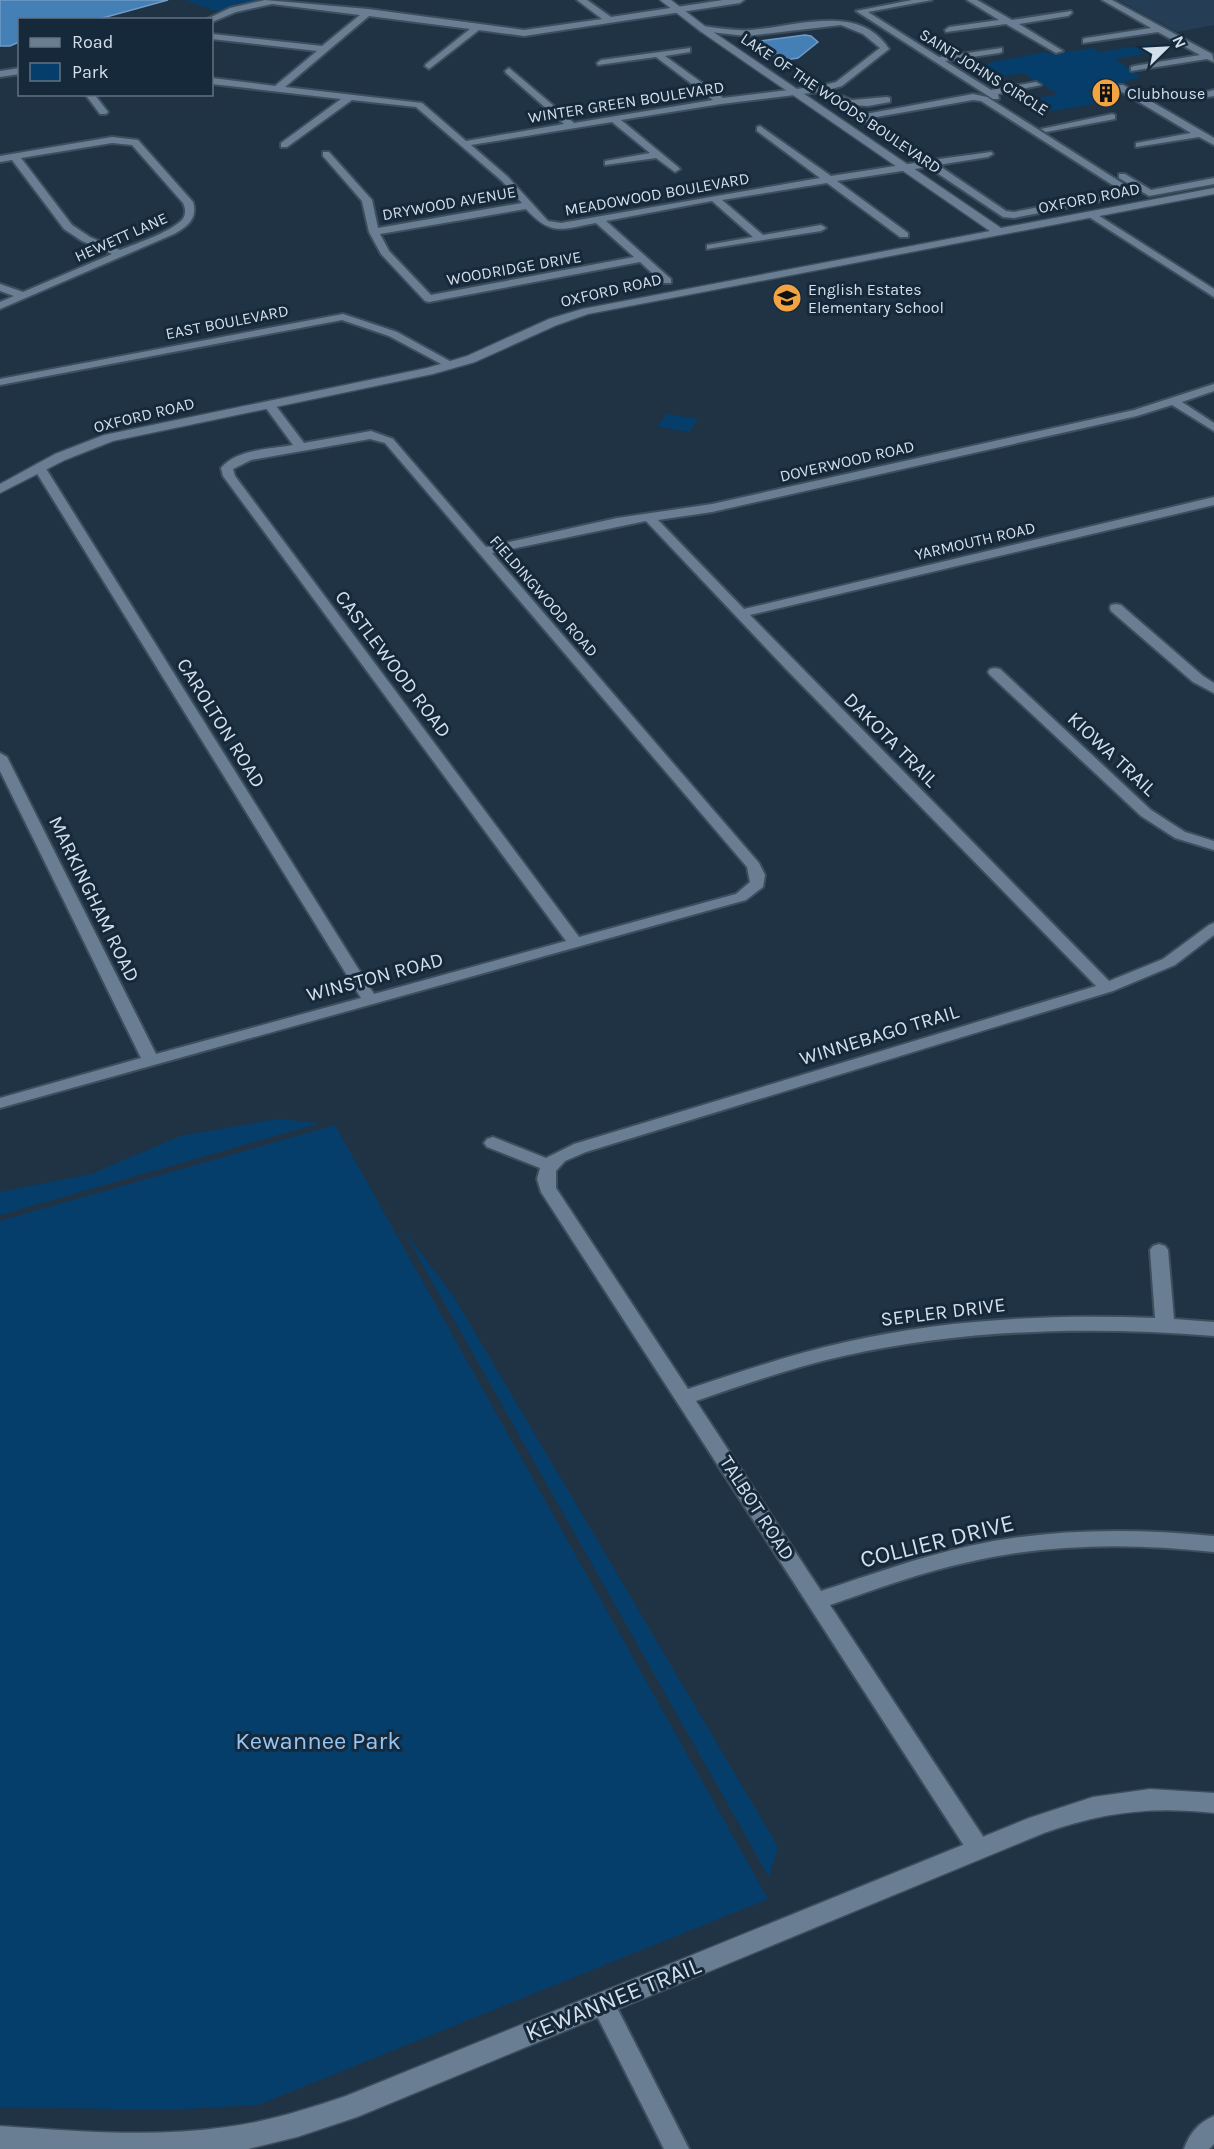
<svg xmlns="http://www.w3.org/2000/svg" width="1214" height="2149" font-family="Karla,sans-serif">
<style>
.built{fill:#253e55}
.green{fill:#053e6a}
.water{fill:#447fb6;stroke:#6f9cc6;stroke-width:1.5}
.lines{fill:none;stroke-linecap:round;stroke-linejoin:round}
.minor-casing{stroke:#3d4e5d;stroke-width:4}
.tertiary-casing{stroke:#3d4e5d;stroke-width:3}
.minor{fill:#697e93;fill-rule:evenodd}
.tertiary{fill:#697e93;fill-rule:evenodd}
.labels{text-anchor:middle;dominant-baseline:central;stroke-width:6;stroke-linejoin:round;paint-order:stroke}
.far-street-label{font-size:16px;fill:#d3dfeb;stroke:#16293b}
.far-poi-label{font-size:16px;fill:#d3dfeb;stroke:#16293b;text-anchor:start}
.street-label{font-size:20px;fill:#d3dfeb;stroke:#16293b}
.near-street-label{font-size:24px;fill:#d3dfeb;stroke:#16293b}
.near-park-label{font-size:24px;fill:#96c5f2;stroke:#16293b}
</style>
<rect width="100%" height="100%" fill="#203345"/>
<!-- built -->
<path class="built" d="M1118,0h96v25l-37,7z"/>
<!-- green -->
<path class="green" d="M185,0h83l-52,11z
M1149,44l12,7 -47,8 27,17 -19,7 -37,7 20,12 -52,9 -20,-12 25,-5 -35,-21 -20,3 -20,-12 60,-12 12,2 38,-6 8,4z
M667,414l31,5 -9,13 -32,-6z
M277,1119l43,4 -320,92v-23l91,-18 89,-38z
M335,1125l433,774 -510,206 -90,5 -168,-3v-886z
M402,1228l52,69 324,550 -9,30z"/>
<!-- water -->
<path class="water" d="M0,0h168l-69,19 -79,1 -1,22 -9,4h-10z
M805,35l6,1 7,6 -20,16 -19,3 -24,-17 6,-3z"/>
<g class="lines">
<!-- minor casing -->
<g class="minor-casing">
<path id="minor" d="M265,0l103,9 156,21 78,-11 -25,-19h10l24,17 112,-17h21l-4,3 -216,33 -45,-6 -50,39 -4,-3 1,-2 44,-35 -101,-13 -84,71 137,16 44,38 98,-17 -58,-51 -1,-2 4,-3 65,55 139,-23 -57,-43 -58,8 -1,-2 4,-3 89,-12v4l-25,4 58,42 97,-12 16,-4 44,-34 -17,-14 -22,-9 -94,11 -47,-5v-4l3,-1c15,2 32,5 47,4 45,-3 109,-28 139,19l-47,37 -14,4 24,10 35,-3 3,1v4l-22,4 -16,-1 -33,-13 -98,12 -100,16 57,47 2,2 -5,3 -19,-14 -51,7v-4l45,-8 -38,-31 -141,23 37,32 40,44 13,2 259,-45 -63,-47v-4l3,-1 71,50 90,-14 -61,-43v-4l113,-21 14,3 149,95 -5,3 -117,23 -11,-1 -75,-50 -91,14 71,52v4h-8l-73,-54 -105,17 41,35 58,-10 5,3 -5,3 -114,18v-4l46,-8 -41,-36 -106,20 65,58v4h-8l-23,-21 -211,40 -4,-1 -44,-47 -12,-22 -7,-31 -39,-45v-4h6l43,48 6,28 144,-25 -20,-22 -86,-74 -64,-7 -65,47h-6v-4l60,-44 -129,-15v-6l63,8 42,-35 -105,-12v-5l110,12 38,-31 -88,-11 -36,8 -24,10v-2h-7l25,-12zM973,100l8,1 141,90 -108,21 -8,-1 -68,-46 50,-8 5,-3 -2,-2 -59,8 -61,-42zM526,209c26,28 36,20 70,14l38,34 -203,38 -42,-44 -9,-17z
M912,0h20l-64,12 71,45 63,-9v4l-3,1 -54,8 46,29 45,-8 5,3 -43,9 1,5h-6l-137,-88z
M967,0h10l35,20 59,-9 1,2 -4,3 -49,8 44,27 -7,2 -50,-29 -60,8 -1,-2 4,-3 50,-7z
M1102,0h10l100,54 2,8 -7,-3 -76,12v-4l3,-1 66,-11 -42,-23 -75,11v-4l3,-1 65,-10z
M20,68v6l-20,3v-6z
M1117,85h6l91,53v7l-15,-8 -63,10v-4l55,-10 -74,-44z
M1214,90v6l-25,4 -5,-3z
M85,94h9l14,18 -2,2h-6z
M1112,114l3,1v4l-69,13 -5,-3z
M112,137l26,3 55,62c5,17 -6,25 -19,32l-174,75v-7l14,-6 -14,-5v-7l23,8 89,-38 -30,-13 -18,-12 -52,-69 -12,2v-6zM112,143l20,2 51,58c2,4 3,9 1,14 -7,13 -49,27 -64,33l-30,-13 -18,-12 -51,-67z
M1119,174h6l26,16 63,-12v6l-65,12 -30,-18z
M1093,212l121,77v8l-125,-80 -1,-2z
M343,314l54,18 60,33 -2,2h-8l-58,-31 -47,-16 -342,65v-6z
M1214,384v7l-32,11 32,21v8l-42,-26 -35,11 -425,96 -54,8 86,89 470,-112v8l-464,110 359,366 54,-22 46,-34 5,-2v12l-39,30 -62,26 -527,161 -21,9 -9,10v17l132,201c52,-17 104,-35 158,-47 101,-23 206,-28 309,-24l-5,-68 3,-4 6,-2 6,2 3,4 6,69 40,3v14c-123,-10 -245,-7 -366,19 -52,11 -102,29 -152,46l125,190c49,-16 98,-34 148,-45 81,-18 163,-18 245,-10v16c-82,-9 -164,-9 -245,10 -47,10 -93,27 -139,43l156,236 3,7 -3,7 -8,3 -8,-3 -429,-663 -4,-13 3,-11 -53,-21 -3,-4 3,-4 6,-2 53,21 28,-14 522,-158 -310,-317 -140,-148 -154,32 267,310 6,12 -2,12 -17,13 -746,208v-10l141,-40 -141,-287v-18l7,4 149,297 205,-56 -328,-531 6,-4 6,4 329,527 192,-53 -343,-465 -2,-8c16,-19 50,-19 72,-23l-30,-41 2,-2h8l31,41 67,-12 22,8 93,108 131,-29 95,-14 422,-94zM370,439l15,4 362,424 3,15 -14,12 -157,43 -344,-461 -2,-7 18,-9z
M1116,604l5,1 82,71 11,7v10l-21,-11 -82,-71 -1,-3 1,-3z
M995,668l5,1 151,141 34,22 29,9v9l-39,-12 -34,-22 -151,-141 -2,-3 2,-3z
M603,1993l8,3 78,153h-25l-73,-145 4,-8z
M1214,2116v28l-5,5h-25c6,-16 14,-26 30,-33z"/>
</g>
<!-- tertiary casing -->
<g class="tertiary-casing">
<path id="tertiary" d="M660,0h11l35,27 295,201 213,-40v6l-626,120 -31,11 -82,37 -42,12 -320,67 -48,19 -65,33v-9l55,-30 49,-19 323,-67 40,-12 82,-37 33,-10 408,-78 -290,-200z
M1150,1789l64,4v20c-62,-7 -111,-1 -170,20l-687,284 -60,20 -49,12h-248v-23c75,5 151,12 226,1 41,-5 81,-18 120,-31l683,-278 64,-21z"/>
</g>
<!-- minor -->
<use href="#minor" class="minor"/>
<!-- tertiary -->
<use href="#tertiary" class="tertiary"/>
</g>
<!-- icons -->
<defs>
<g id="building-disc" transform="scale(1.5)"><circle r="9.5" fill="#f3a442" stroke="#16293b"/><path d="M-4-6H4V6H1V3H-1V6H-4ZM-2.5-4.3h1.7v1.8h-1.7ZM.8-4.3h1.7v1.8H.8ZM-2.5-1h1.7V.8h-1.7ZM.8-1h1.7V.8H.8Z" fill="#111"/></g>
<g id="school-disc" transform="scale(1.5)"><circle r="9.5" fill="#f3a442" stroke="#16293b"/><path d="M0-5L7-2L0 1L-7-2ZM-4 1L0 2.5L4 1V4Q0 6-4 4Z" fill="#111"/></g>
</defs>
<g fill-rule="evenodd">
<use href="#building-disc" x="1106" y="93"/>
<use href="#school-disc" x="787" y="298"/>
</g>
<g class="labels">
<!-- far-street labels -->
<g class="far-street-label">
<text transform="translate(984 72) rotate(32)">SAINT JOHNS CIRCLE</text>
<text transform="translate(626 102) rotate(-9)">WINTER GREEN BOULEVARD</text>
<text transform="translate(841 103) rotate(34)">LAKE OF THE WOODS BOULEVARD</text>
<text transform="translate(657 194) rotate(-10)">MEADOWOOD BOULEVARD</text>
<text transform="translate(1089 198) rotate(-11)">OXFORD ROAD</text>
<text transform="translate(449 203) rotate(-10)">DRYWOOD AVENUE</text>
<text transform="translate(121 237) rotate(-24)">HEWETT LANE</text>
<text transform="translate(514 268) rotate(-10)">WOODRIDGE DRIVE</text>
<text transform="translate(611 290) rotate(-13)">OXFORD ROAD</text>
<text transform="translate(227 322) rotate(-11)">EAST BOULEVARD</text>
<text transform="translate(144 415) rotate(-14)">OXFORD ROAD</text>
<text transform="translate(847 461) rotate(-13)">DOVERWOOD ROAD</text>
<text transform="translate(975 541) rotate(-13)">YARMOUTH ROAD</text>
<text transform="translate(544 596) rotate(49)">FIELDINGWOOD ROAD</text>
</g>
<!-- far-poi labels -->
<g class="far-poi-label">
<text x="1127" y="93">Clubhouse</text>
<text x="808" y="289">English Estates<tspan x="808" dy="18">Elementary School</tspan></text>
</g>
<!-- street labels -->
<g class="street-label">
<text transform="translate(393 664) rotate(53)">CASTLEWOOD ROAD</text>
<text transform="translate(221 723) rotate(58)">CAROLTON ROAD</text>
<text transform="translate(891 740) rotate(45)">DAKOTA TRAIL</text>
<text transform="translate(1112 754) rotate(43)">KIOWA TRAIL</text>
<text transform="translate(94 899) rotate(64)">MARKINGHAM ROAD</text>
<text transform="translate(375 977) rotate(-15)">WINSTON ROAD</text>
<text transform="translate(879 1035) rotate(-17)">WINNEBAGO TRAIL</text>
<text transform="translate(943 1312) rotate(-7)">SEPLER DRIVE</text>
<text transform="translate(757 1508) rotate(57)">TALBOT ROAD</text>
</g>
<!-- near-street labels -->
<g class="near-street-label">
<text transform="translate(937 1541) rotate(-14)">COLLIER DRIVE</text>
<text transform="translate(613 1999) rotate(-22)">KEWANNEE TRAIL</text>
</g>
<!-- near-park labels -->
<g class="near-park-label">
<text x="318" y="1741">Kewannee Park</text>
</g>
</g>
<!-- legend -->
<rect x="18" y="18" width="195" height="78" fill="#16293b" stroke="#627281" stroke-width="1.5"/>
<rect x="30" y="38" width="30" height="9" fill="#697e93" stroke="#627281" stroke-width="1.5"/>
<text x="72" y="48" font-size="18" fill="#d3dfeb">Road</text>
<rect x="30" y="63" width="30" height="18" fill="#053e6a" stroke="#627281" stroke-width="1.5"/>
<text x="72" y="78" font-size="18" fill="#d3dfeb">Park</text>
<!-- north arrow -->
<g transform="translate(1166 48) rotate(66)" stroke="#16293b" stroke-width="4.5" paint-order="stroke">
<path d="M0-4.5L10 22L0 15L-10 22Z" fill="#d3dfeb"/>
<text y="-9" font-size="16" font-weight="bold" text-anchor="middle" fill="#d3dfeb">N</text>
</g>
</svg>
